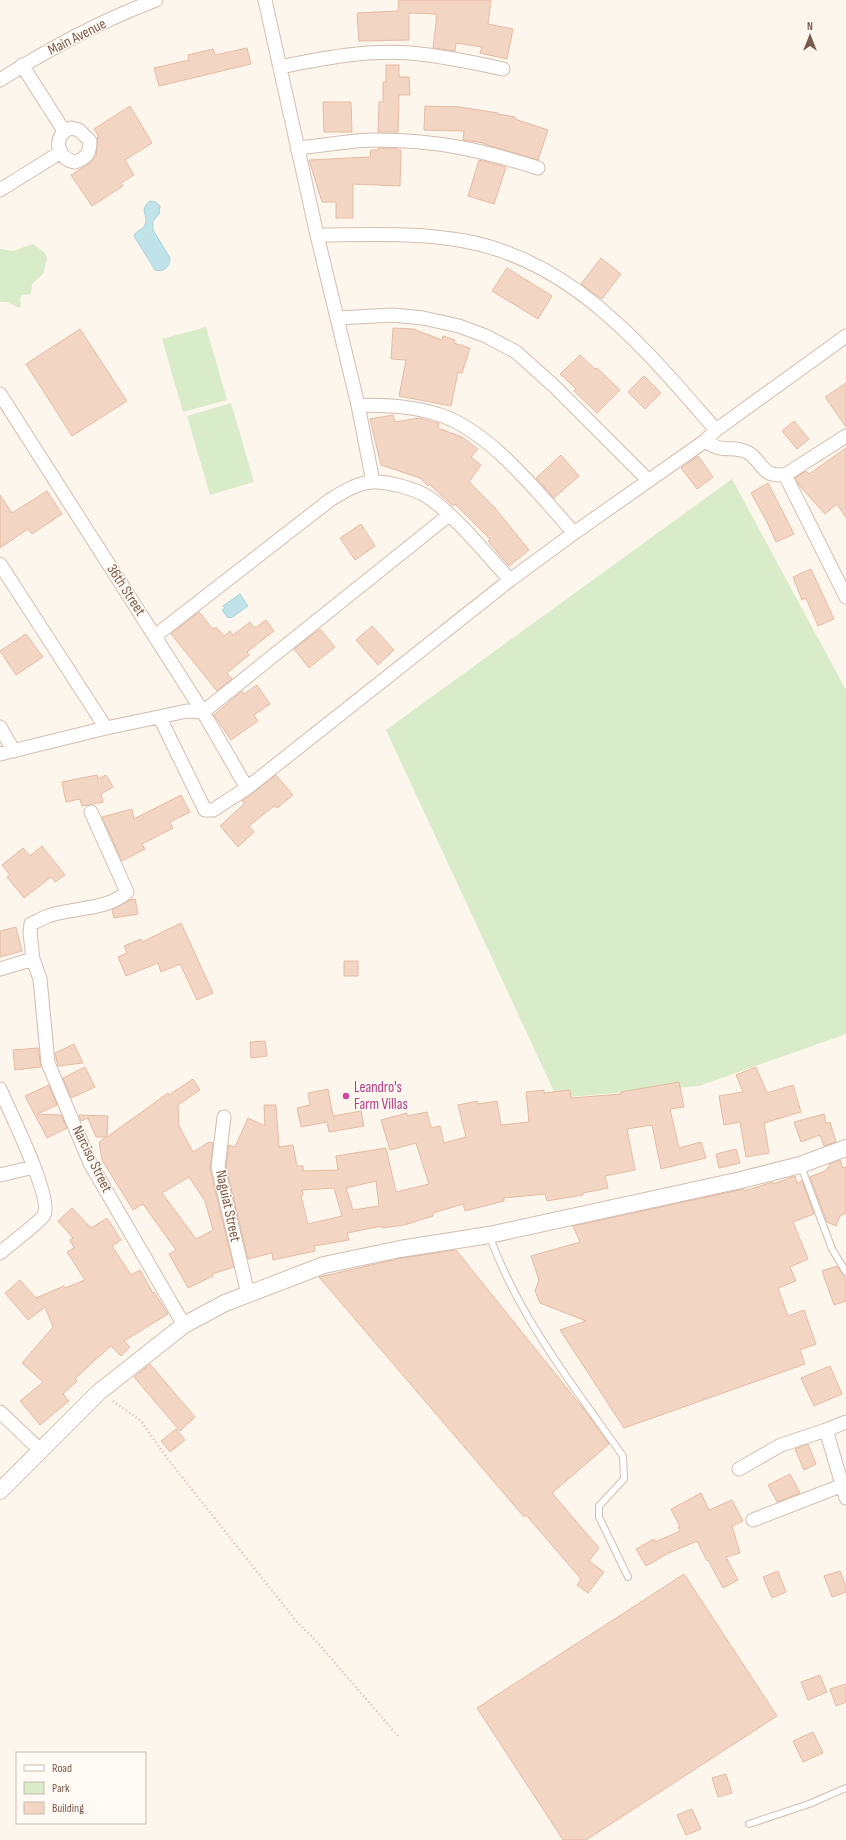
<svg xmlns="http://www.w3.org/2000/svg" width="846" height="1840" font-family="'Sofia Sans Condensed',sans-serif">
<style>
.green{fill:#d8ecc9}
.water{fill:#bfe3e8;stroke:#a5d3da}
.building{fill:#f3d5c3;stroke:#e6bba3;fill-rule:evenodd}
.lines{fill:none;stroke-linecap:round;stroke-linejoin:round}
.service-casing{stroke:#d1beb0;stroke-width:8}
.minor-casing{stroke:#d1beb0;stroke-width:15}
.tertiary-casing{stroke:#d1beb0;stroke-width:18}
.path{stroke:#d9b8a5;stroke-width:2.5;stroke-dasharray:1 3;stroke-linecap:butt}
.service{stroke:#fff;stroke-width:6}
.minor{stroke:#fff;stroke-width:13}
.tertiary{stroke:#fff;stroke-width:16}
.hotel-dot{fill:#d1479c;stroke:#fffaf3;stroke-width:1.5}
.labels{text-anchor:middle;dominant-baseline:central;stroke-width:3;stroke-linejoin:round;paint-order:stroke}
.street-label{font-size:15px;fill:#7a5c4d;stroke:#fffaf3}
.hotel-label{font-size:15px;fill:#b23c85;stroke:#fffaf3;text-anchor:start}
</style>
<rect width="100%" height="100%" fill="#fdf6ec"/>
<!-- green -->
<path class="green" d="M33,244l11,8 3,6 -4,16 -11,10 -1,10 -9,1 -2,3 1,9h-3l-12,-5h-6v-53l13,2z
M206,327l21,73 -44,12 -21,-73z
M231,403l23,79 -44,13 -23,-79z
M732,479l114,211v344l-147,52 -142,12 -171,-368z"/>
<!-- water -->
<path class="water" d="M150,201l6,1 4,4 -1,8 -6,7v9l17,28c0,8 -6,15 -15,12l-21,-34c2,-6 9,-6 11,-11 4,-10 -7,-14 5,-24z
M240,594l8,12 -17,12 -1,-1 -2,1 -6,-8 3,-2 -2,-2z"/>
<!-- building -->
<path class="building" d="M399,0h92l-3,24 25,5 -6,30 -27,-6 2,-6 -26,-4 -1,8 -22,-3 4,-34 -28,-1v27l-50,1 -2,-28 41,-2z
M247,48l4,16 -92,22 -5,-18 35,-8 -1,-5 25,-6 2,6z
M386,65h13v12h10l1,18h-11l-1,37h-20l1,-30h4v-20h3z
M323,102h28l1,30h-28z
M130,106l22,37 -27,17 9,15 -13,8 2,3 -31,20 -21,-31 19,-12 6,-7 2,-21 -4,-6z
M425,106l35,1 38,6v1l17,3v2l33,11 -10,30 -54,-16v-1l-21,-3 1,-9 -40,-1z
M378,148h19v2h4l-1,36 -47,-2v34h-17v-16h-14l-13,-42 61,-3 1,-7h7z
M479,160l27,7 -12,37 -26,-8z
M601,258l20,16 -19,25 -21,-15z
M507,268l45,28 -14,23 -46,-28z
M393,328l20,1 29,11 1,-4 12,4 -1,3 16,5 -8,25 -4,-1 -7,34 -52,-10 7,-36 -15,-1z
M80,329l47,72 -55,35 -46,-72z
M580,355l15,14 2,-1 23,22 -23,23 -23,-22 2,-2 -16,-15z
M644,376l17,17 -16,16 -17,-17z
M846,383v44l-21,-30z
M393,415l2,7 24,-4 18,5h2l-1,5 24,9 16,12 -7,8 10,8 -12,17 26,26 34,42 -20,16 -21,-25 2,-2 -35,-35 -2,2 -24,-22 -1,2 -8,-8 -39,-13 -11,-46z
M794,421l15,18 -12,10 -15,-18z
M846,448v70l-9,-14 -12,10 -26,-29 -4,-7 11,-7 3,3z
M561,455l18,21 -25,22 -18,-20z
M698,456l15,21 -16,12 -16,-21z
M768,483l26,51 -18,8 -10,-22 -15,-27z
M47,491l15,23 -30,20 -4,-5 -28,19v-53l12,18z
M361,524l14,22 -20,14 -15,-22z
M811,569l23,50 -16,7 -12,-28 -4,2 -9,-23z
M199,612l14,17 3,-2 8,9 6,-5 3,4 17,-13 5,6 11,-8 8,11 -27,21 2,3 -22,18 5,6 -15,12 -46,-57z
M372,626l22,24 -16,15 -22,-25z
M320,629l15,18 -26,21 -15,-19z
M26,634l17,23 -27,18 -16,-24z
M257,685l13,19 -16,11 4,6 -27,19 -17,-25 28,-24 2,3z
M97,775l1,4 8,-4 7,12 -12,7 2,8 -21,4 -2,-7 -14,3 -4,-20z
M276,775l17,20 -16,13 -3,-2 -25,20 5,6 -16,15 -18,-21 25,-23 -3,-2z
M181,795l9,17 -20,10 3,6 -31,16 3,5 -23,12 -20,-44 30,-8 2,10z
M42,846l23,29 -10,7 -4,-5 -27,21 -17,-21 3,-2 -8,-10 21,-17 7,8z
M135,899l3,15 -24,4 -2,-8 18,-10z
M181,923l32,70 -16,7 -17,-36 -19,8 -3,-9 -32,13 -8,-19 9,-4 -3,-7 17,-7 1,3z
M16,927l6,24 -22,6v-26z
M344,961h14v15h-14z
M265,1041l2,15 -16,2 -1,-16z
M74,1044l9,19 -25,3 -3,-13z
M38,1048l3,19 -26,3 -2,-20z
M85,1067l10,20 -24,11 -8,-20z
M756,1067l11,26 26,-8 8,27 -37,11 5,30 -23,4 -6,-35 -16,3 -5,-29 24,-4 -7,-17z
M193,1079l7,11 -22,15 1,21 14,26 16,-10 4,1 -3,26 24,98 -22,7 1,2 -25,12 -19,-34 7,-4 -33,-46 -10,6 -31,-50 -3,-18 7,-5h-10l-8,-19 -7,3 -2,-6 29,1 -1,21 61,-44 1,2zM189,1177l16,24 8,29 -17,9 -34,-46z
M679,1082l5,25 -14,2 9,39 22,-6 5,16 -45,11 -9,-44 -25,4 8,41 -30,6 3,12 -25,5v2l-36,6 -2,-7 -41,4v3l-39,10 -2,-7 -30,9v3l-29,9 -22,3v-2l-35,7 2,7 -35,6 1,5 -42,9 -1,-7 -24,6 -22,-92 3,-22 6,2 13,-29 17,8 -1,-21h12l3,42 14,-2 4,21h6v5l35,-1 -2,-14 50,-8 10,44 33,-8 -13,-41 -26,7 -9,-30 26,-7v3l20,-4 4,16 9,-2 4,17 22,-6 -8,-32 19,-4 1,3 19,-3 4,24 28,-3 -3,-30 18,-2v3l26,-3 1,8 50,-4v-2zM376,1181l3,25 -26,4 -7,-22zM334,1188l8,28 -34,8 -7,-28 2,-1 -1,-5z
M49,1085l8,20 -20,9 24,1 6,13 -20,10 -22,-42z
M328,1089l5,27 28,-5 3,15 -35,6 -2,-10 -26,5 -4,-19 13,-3 -2,-12z
M824,1114l2,9 4,-1 6,20 -12,4 -4,-11 -19,7 -7,-20z
M736,1149l4,14 -21,5 -3,-14z
M840,1160l3,8 3,-1v46l-6,3 -4,10 -9,-4 -17,-45 17,-7v-2l3,-1 -1,-3z
M795,1176l2,7 5,-2 12,33 -21,8 15,37 -18,8 6,14 -18,7 10,28 16,-6 12,34 -16,6 5,14 -181,64 -64,-98 26,-9 -46,-18 -5,-12 4,-11 -8,-24 49,-14 -7,-16 171,-37v2l29,-9v2z
M72,1208l19,20 16,-10 14,22 -9,6 19,29 9,-5 13,23 1,-1 14,22 -44,27 6,6 -9,9 -10,-10 -17,15 -19,18 2,2 -14,13 6,7 -29,24 -20,-24 23,-19 -21,-19 31,-36 -8,-20 -17,13 -23,-27 15,-13 16,18 28,-12 1,2 20,-8 -18,-28 7,-4 -4,-8 3,-2 -15,-17z
M456,1250l130,162 23,32 -57,49 47,55 -10,13 15,11 -16,21 -11,-8 4,-6 -55,-64 -2,2 -205,-240 83,-19z
M837,1266l9,13v22l-12,4 -12,-34z
M150,1364l45,53 -15,14 -46,-54z
M830,1366l12,28 -28,12 -13,-28z
M176,1429l9,11 -15,12 -9,-11z
M808,1444l8,20 -12,6 -9,-21z
M790,1474l10,19 -23,9 -9,-17z
M701,1493l8,17 23,-10 11,21 -11,5 8,27 -14,4 12,23 -15,8 -15,-28 -1,1 -10,-20 -28,12 -23,13 -10,-17 18,-10 1,3 25,-11 -2,-4h2l-9,-18z
M778,1571l8,21 -14,6 -9,-21z
M840,1571l6,15v6l-14,5 -8,-21z
M684,1574l93,142 -191,124h-23l-86,-132z
M820,1675l7,17 -19,8 -7,-18z
M846,1684v18l-10,4 -6,-17z
M813,1732l10,21 -20,9 -10,-21z
M726,1774l6,19 -14,4 -6,-19z
M692,1809l9,20 -15,6 -9,-20z"/>
<g class="lines">
<!-- service casing -->
<g class="service-casing">
<path id="service" d="M801,1166l31,83 14,23
M489,1235c30,82 84,151 134,221l1,23 -25,27v11l29,60
M749,1824l60,-20 37,-16"/>
</g>
<!-- minor casing -->
<g class="minor-casing">
<path id="minor" d="M265,0l52,235 41,170 15,77
M22,65l42,66
M280,67c43,-9 86,-17 130,-14 32,3 62,9 93,16
M0,80c50,-32 101,-59 156,-80
M71,128l8,2 11,11c0,12 -3,17 -15,21 -19,-3 -23,-27 -4,-34z
M297,148c26,-2 53,-8 79,-8 60,0 106,10 162,28
M0,190l61,-38
M317,235c49,0 99,-3 148,6 111,21 181,109 251,189
M338,318l55,-3 30,3 36,8 27,10 30,16 39,35 93,93
M0,394l203,318 44,76
M358,405c28,0 55,1 82,10 50,16 99,79 134,118
M705,441c19,13 26,4 42,11 10,4 14,19 25,22 4,1 9,1 13,1l61,122
M785,475l61,-39
M0,564l106,164
M155,636l175,-136c13,-8 27,-17 42,-18 15,-1 44,7 56,15 28,19 59,58 82,83
M160,718l45,92h8l34,-22 263,-208 64,-47 131,-92 11,-11 130,-94
M0,727l14,24
M0,754l106,-26 81,-17 16,1 246,-197
M33,959l-3,-26 1,-9c5,-2 11,-6 17,-8 25,-9 58,-5 79,-24l-36,-80
M0,969l33,-10 7,20 8,84 42,100 94,162
M0,1089c9,21 53,109 44,126 -4,7 -35,30 -44,38
M224,1117l-6,50 30,127
M0,1175l34,-8
M0,1412l41,39
M826,1430l20,-8
M739,1469l42,-24 45,-15 20,68
M753,1520l90,-35"/>
</g>
<!-- tertiary casing -->
<g class="tertiary-casing">
<path id="tertiary" d="M0,1491l99,-99 85,-67 41,-22 99,-38 76,-16 89,-14 252,-55 59,-15 46,-17"/>
</g>
<!-- path -->
<path class="path" d="M113,1401l28,20 26,37 130,164 20,20 81,94"/>
<!-- service -->
<use href="#service" class="service"/>
<!-- minor -->
<use href="#minor" class="minor"/>
<!-- tertiary -->
<use href="#tertiary" class="tertiary"/>
</g>
<!-- markers -->
<circle class="hotel-dot" cx="346" cy="1096" r="4"/>
<g class="labels">
<!-- street labels -->
<g class="street-label">
<text transform="translate(77 37) rotate(-27)">Main Avenue</text>
<text transform="translate(126 590) rotate(57)">36th Street</text>
<text transform="translate(92 1159) rotate(64)">Narciso Street</text>
<text transform="translate(228 1206) rotate(78)">Naguiat Street</text>
</g>
<!-- hotel labels -->
<g class="hotel-label">
<text x="354" y="1087">Leandro's<tspan x="354" dy="17">Farm Villas</tspan></text>
</g>
</g>
<!-- legend -->
<rect x="16" y="1752" width="130" height="72" fill="#fffaf3" stroke="#cabbb1"/>
<rect x="24" y="1765" width="20" height="6" fill="#ffffff" stroke="#cabbb1"/>
<text x="52" y="1772" font-size="12" fill="#7a5c4d">Road</text>
<rect x="24" y="1782" width="20" height="12" fill="#d8ecc9" stroke="#cabbb1"/>
<text x="52" y="1792" font-size="12" fill="#7a5c4d">Park</text>
<rect x="24" y="1802" width="20" height="12" fill="#f3d5c3" stroke="#cabbb1"/>
<text x="52" y="1812" font-size="12" fill="#7a5c4d">Building</text>
<!-- north arrow -->
<g transform="translate(810 36)" stroke="#fffaf3" stroke-width="3" paint-order="stroke">
<path d="M0-3L7 15L0 10L-7 15Z" fill="#7a5c4d"/>
<text y="-6" font-size="11" font-weight="bold" text-anchor="middle" fill="#7a5c4d">N</text>
</g>
</svg>
